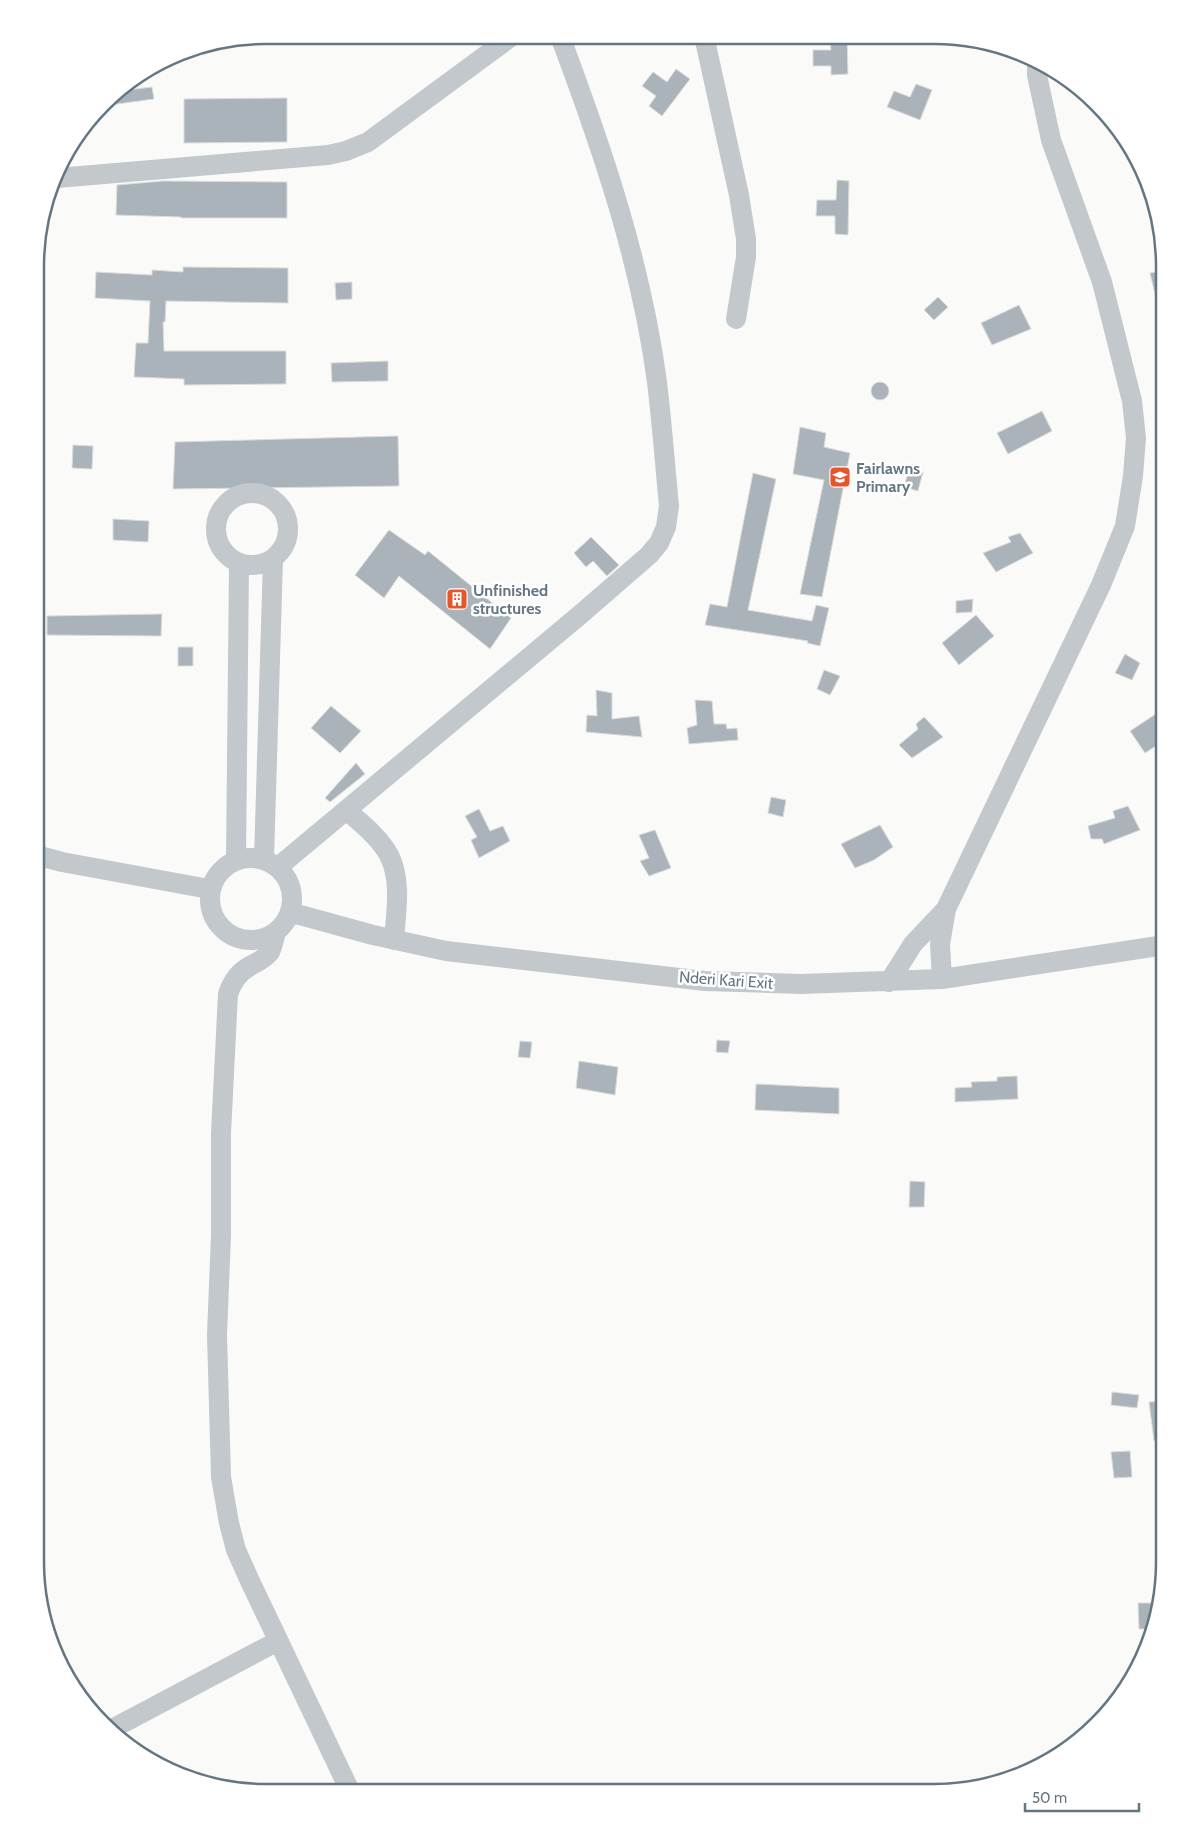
<svg xmlns="http://www.w3.org/2000/svg" width="1200" height="1828" font-family="Cabin,sans-serif">
<style>
.building{fill:#aab3b9;stroke:#dcdcda}
.lines{fill:none;stroke-linecap:round;stroke-linejoin:round}
.minor{stroke:#c3c8cc;stroke-width:20}
.labels{text-anchor:middle;dominant-baseline:central;stroke-width:5;stroke-linejoin:round;paint-order:stroke}
.poi-label{font-size:16px;font-weight:bold;fill:#657683;stroke:#fff;text-anchor:start}
.street-label{font-size:16px;fill:#657683;stroke:#fff}
.rim{fill:none;stroke:#657683;stroke-width:2.5}
</style>
<rect width="100%" height="100%" fill="#fafaf8"/>
<!-- building -->
<path class="building" d="M830,37h17l1,37 -17,1v-9h-18v-16h18z
M676,69l14,10 -28,37 -13,-10 7,-10 -14,-10 11,-14 14,10z
M128,84v6l24,-3 2,12 -52,7 12,-14z
M916,84l16,6 -12,30 -33,-13 7,-16 16,6z
M287,98v44l-103,1v-44z
M837,180l12,1 -1,54 -13,-1v-18h-19l1,-16h19z
M163,181l124,1v36h-106v-1l-65,-2 1,-30z
M183,267l105,1v35l-122,-2 -1,21h-2l1,29h122v33l-102,1v-6l-50,-2 2,-34h12l2,-42 -55,-3 1,-26 56,3v-5l31,2z
M1162,271l3,21 -10,2 -5,-21z
M352,282v17l-16,1 -1,-17z
M938,297l10,10 -14,13 -10,-10z
M1019,305l12,24 -39,16 -11,-22z
M388,361v20l-56,1 -1,-19z
M871 391a9 9 0 1 1 18 0a9 9 0 1 1-18 0Z
M1042,411l10,20 -44,23 -11,-21z
M800,427l26,6 -2,14 26,6 -28,144 -22,-3 24,-114 -31,-6z
M398,436l1,50 -226,3 2,-47z
M73,445l20,1 -1,23 -20,-1z
M909,469l14,3 -5,19 -14,-4z
M753,473l23,6 -28,131 64,11 4,-16 13,3 -9,38 -13,-3 1,-2 -103,-16 5,-21 17,3z
M113,519l36,2 -1,21 -35,-2z
M389,530l36,25 3,-4 83,67 -21,31 -91,-73 -15,22 -29,-23z
M1020,533l13,20 -37,19 -13,-19 28,-11 -3,-5z
M591,537l28,28 -12,11 -14,-15 -7,6 -12,-14z
M973,599l-1,13 -16,1v-12z
M162,614l-1,22 -114,-1v-19z
M976,615l18,21 -35,29 -17,-22z
M178,647h15v19h-15z
M1125,654l15,9 -8,17 -17,-7z
M824,670l16,6 -10,19 -13,-6z
M596,690l16,3v26l27,-3 3,21 -56,-5 1,-17 10,1z
M695,700l17,1 2,23h12l1,5 10,-1 1,12 -49,4 -2,-16 10,-3z
M331,706l30,25 -21,22 -29,-25z
M1165,708v32l-20,13 -15,-22z
M924,717l19,20 -31,21 -13,-13 19,-16 -2,-5z
M356,763l9,11 -35,28 -5,-4z
M771,797l15,3 -3,17 -15,-4z
M1128,806l12,24 -36,14 -2,-5h-11l-3,-13 27,-8 -2,-7z
M479,809l11,22 13,-5 7,15 -31,17 -8,-18 6,-3 -12,-21z
M880,825l13,22 -19,13 -19,8 -14,-24z
M655,830l16,38 -22,8 -9,-15 9,-3 -10,-23z
M717,1040l13,1 -2,12 -12,-1z
M520,1041l12,1 -2,16 -12,-1z
M579,1061l39,6 -3,28 -39,-7z
M1017,1076l1,23 -63,3v-14l17,-1 -1,-5 26,-1v-4z
M756,1084l83,4v26l-84,-4z
M910,1181l15,1 -1,25h-15z
M1112,1392l27,3 -2,13 -26,-3z
M1165,1401v39l-11,1 -5,-39z
M1130,1451l2,26 -18,1 -3,-26z
M1138,1603h18v14l-2,12h-15z"/>
<g class="lines">
<!-- minor -->
<path class="minor" d="M704,36l35,159 7,44v18l-10,62
M57,178l271,-23 18,-4 22,-9 144,-106
M216 529a36 36 0 1 1 72 0a36 36 0 1 1-72 0Z
M346,810c15,13 33,27 43,45 13,26 7,57 5,85
M36,855l26,7 147,27
M210 899a41 41 0 1 1 82 0a41 41 0 1 1-82 0Z
M264,859l9,-300
M236,860l3,-297
M278,867l303,-253 68,-59 10,-12 7,-16 3,-21c-4,-41 -7,-83 -12,-124 -16,-120 -55,-234 -97,-346
M946,909l155,-324 24,-59 8,-50 3,-38 -4,-37 -30,-119 -51,-142 -14,-65v-14
M289,914l11,1 73,20 73,16 259,30 96,3 141,-5 223,-34
M276,932c-2,7 -3,14 -6,20 -5,7 -13,10 -20,14 -11,6 -18,16 -22,28l-7,139v102l-4,100 4,142 8,46 7,27 13,29 101,212
M889,982l24,-38 33,-35 -6,35 2,35
M110,1730l168,-89"/>
</g>
<!-- icons -->
<defs>
<g id="school-square" transform="scale(1.125)"><rect x="-9" y="-9" width="18" height="18" rx="4" fill="#e4572e" stroke="#fff"/><path d="M0-5L7-2L0 1L-7-2ZM-4 1L0 2.5L4 1V4Q0 6-4 4Z" fill="#fff"/></g>
<g id="building-square" transform="scale(1.125)"><rect x="-9" y="-9" width="18" height="18" rx="4" fill="#e4572e" stroke="#fff"/><path d="M-4-6H4V6H1V3H-1V6H-4ZM-2.5-4.3h1.7v1.8h-1.7ZM.8-4.3h1.7v1.8H.8ZM-2.5-1h1.7V.8h-1.7ZM.8-1h1.7V.8H.8Z" fill="#fff"/></g>
</defs>
<g fill-rule="evenodd">
<use href="#school-square" x="840" y="477"/>
<use href="#building-square" x="457" y="599"/>
</g>
<g class="labels">
<!-- poi labels -->
<g class="poi-label">
<text x="856" y="468">Fairlawns<tspan x="856" dy="18">Primary</tspan></text>
<text x="473" y="590">Unfinished<tspan x="473" dy="18">structures</tspan></text>
</g>
<!-- street labels -->
<g class="street-label">
<text transform="translate(726 980) rotate(4)">Nderi Kari Exit</text>
</g>
</g>
<!-- crop -->
<path d="M0 0H1200V1828H0ZM266 44H934A222 222 0 0 1 1156 266V1562A222 222 0 0 1 934 1784H266A222 222 0 0 1 44 1562V266A222 222 0 0 1 266 44Z" fill="#fff" fill-rule="evenodd"/>
<path class="rim" d="M266 44H934A222 222 0 0 1 1156 266V1562A222 222 0 0 1 934 1784H266A222 222 0 0 1 44 1562V266A222 222 0 0 1 266 44Z"/>
<!-- scale -->
<path d="M1025 1803v8h114v-8" fill="none" stroke="#657683" stroke-width="2.5"/>
<text x="1032" y="1803" font-size="15" fill="#657683" stroke="#ffffff" stroke-width="4" paint-order="stroke">50 m</text>
</svg>
